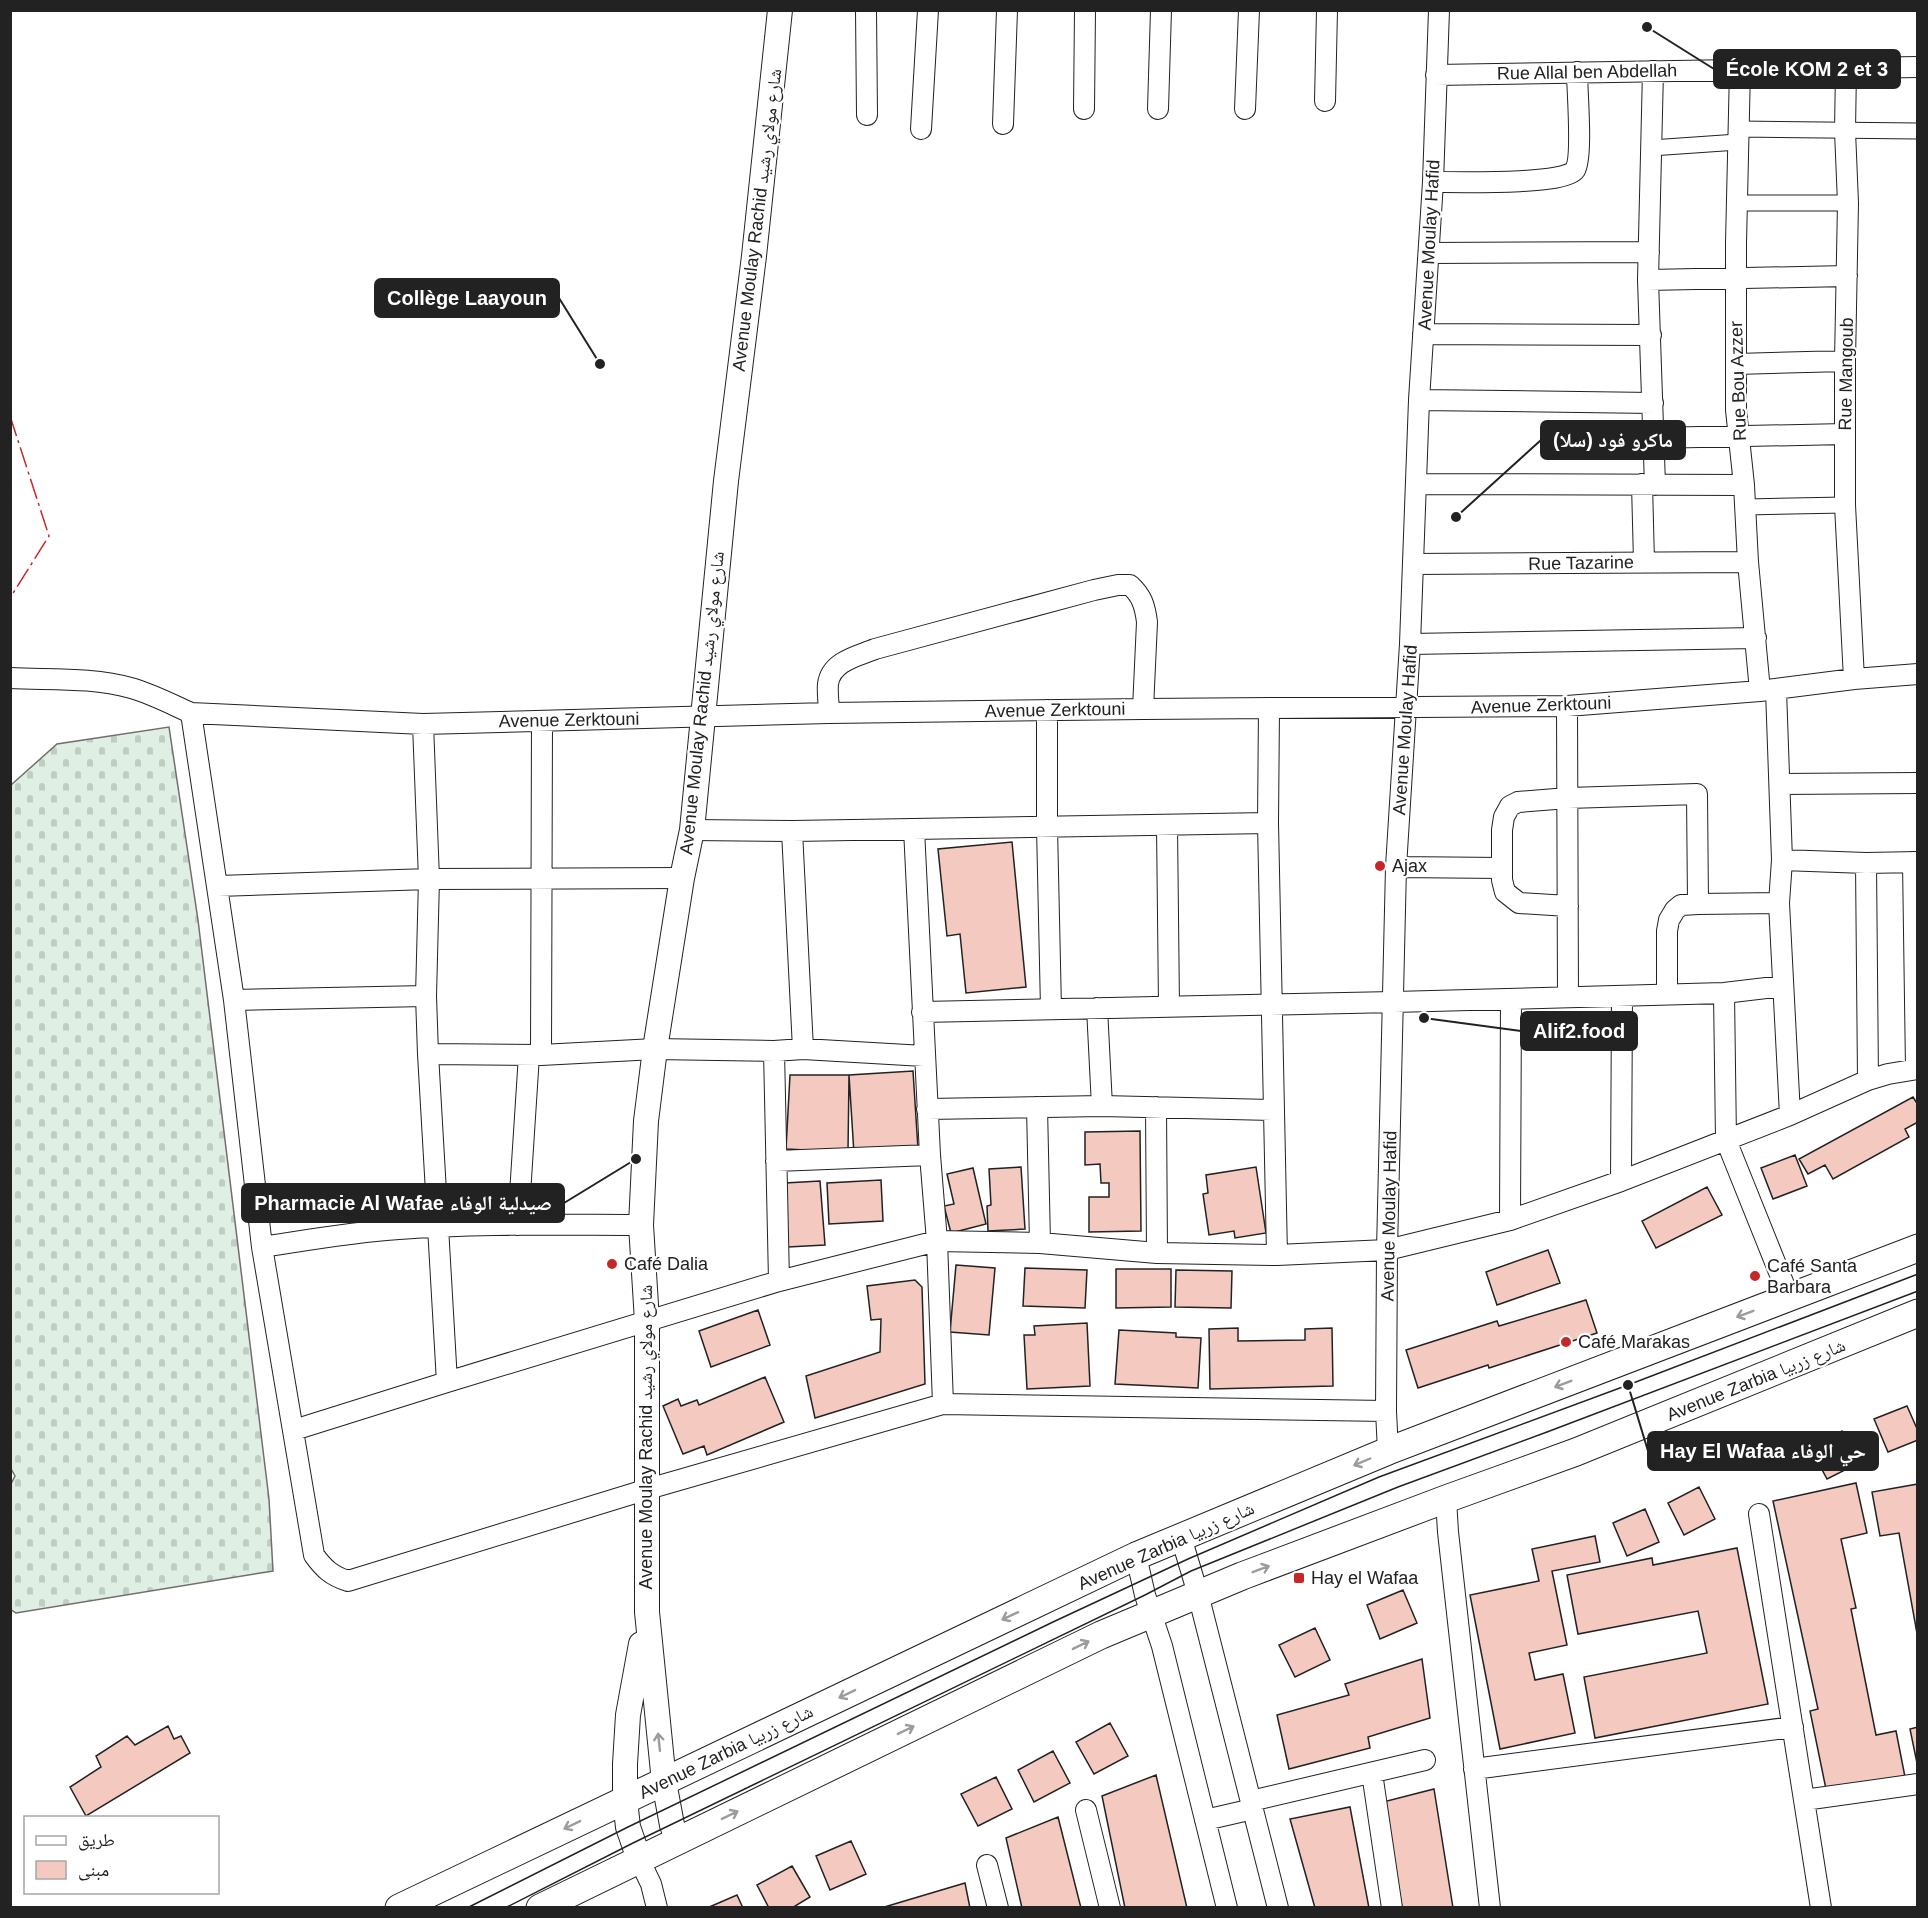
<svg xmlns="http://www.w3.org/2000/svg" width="1928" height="1918" font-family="Helvetica,'Noto Naskh Arabic',sans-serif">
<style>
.cemetery{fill:url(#cemetery-stones);stroke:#6f6f6f;stroke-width:1.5}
.building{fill:#f3c9c0;stroke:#222;stroke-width:1.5}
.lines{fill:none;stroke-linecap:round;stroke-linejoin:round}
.pedestrian-casing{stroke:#222;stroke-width:17}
.minor-casing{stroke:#222;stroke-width:22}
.tertiary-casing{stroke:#222;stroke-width:26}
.secondary-casing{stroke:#222;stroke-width:29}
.pedestrian{stroke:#fff;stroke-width:15}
.minor{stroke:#fff;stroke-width:20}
.tertiary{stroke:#fff;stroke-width:24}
.secondary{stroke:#fff;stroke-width:27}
.tram{stroke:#222;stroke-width:1.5}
.power{stroke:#c62828;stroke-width:1.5;stroke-dasharray:21 4.5 3 4.5;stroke-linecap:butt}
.oneway{stroke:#9c9c9c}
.poi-dot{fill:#c62828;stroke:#fff;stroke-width:2}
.labels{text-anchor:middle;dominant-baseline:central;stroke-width:4.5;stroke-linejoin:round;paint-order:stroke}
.street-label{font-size:18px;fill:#222;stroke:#fff}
.poi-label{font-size:18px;fill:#222;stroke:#fff;text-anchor:start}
.leader{fill:none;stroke:#222;stroke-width:2}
.callout-dot{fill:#222;stroke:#fff;stroke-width:2}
.callout{fill:#222;stroke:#222;stroke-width:2}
.callout-label{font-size:20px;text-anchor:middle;font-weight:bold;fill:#fff}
</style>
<defs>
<pattern id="cemetery-stones" width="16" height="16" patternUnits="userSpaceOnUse" patternTransform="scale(1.5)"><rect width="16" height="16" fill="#e0efe3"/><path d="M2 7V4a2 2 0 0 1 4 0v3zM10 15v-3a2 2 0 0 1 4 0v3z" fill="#c0cdc2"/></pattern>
</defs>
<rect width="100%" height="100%" fill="#fff"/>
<!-- cemetery -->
<path class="cemetery" d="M169,727l29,193 71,579 4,72 -257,42 -6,-4v-123l5,-10 -5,-9 1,-682 46,-41z"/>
<!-- building -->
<path class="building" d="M1012,842l14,145 -60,6 -6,-59 -13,2 -9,-87z
M913,1071l5,78 -64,5 -5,-79z
M790,1075h59l-1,77 -62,-3z
M1913,1097l5,8v17l-13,7 4,8 -76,42 -8,-14 -17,9 -9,-15z
M1140,1131l1,100 -52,1v-35h20v-14h-8l-1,-19 -15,1v-33z
M1795,1155l12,31 -34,13 -12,-31z
M1021,1167l4,62 -37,2 -1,-25 4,-1 -2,-36z
M1256,1167l10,66 -31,5 -1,-7 -25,4 -6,-41 5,-1 -2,-18z
M973,1168l13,56 -35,9 -7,-27 10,-2 -7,-30z
M881,1180l2,41 -54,3 -2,-41z
M820,1181l5,64 -37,2 -3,-64z
M1707,1187l15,28 -66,33 -14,-27z
M1548,1250l12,33 -63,22 -11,-33z
M956,1265l39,3 -6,67 -39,-3z
M1025,1268l62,2 -2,38 -62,-2z
M1116,1269h55v38l-55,1z
M1176,1270l56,1 -1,37 -56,-1z
M915,1280l7,7 3,97 -110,34 -9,-42 74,-24 1,-33 -10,1 -4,-34z
M1586,1300l11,33 -108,35 -1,-3 -70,23 -12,-38 91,-29 2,5z
M758,1310l12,35 -59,22 -12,-36z
M1087,1323l3,63 -63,3 -3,-54h11l-1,-9z
M1238,1328v13l67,-1v-11l27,-1 1,58 -123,3 -1,-60z
M1119,1330l57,3v4l25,1 -3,50 -83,-4z
M765,1377l19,45 -77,33 -3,-9 -21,8 -20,-48 15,-7 3,7 16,-6 2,5z
M1907,1406l11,25v9l-30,12 -14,-33z
M1842,1431l17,32 -32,16 -17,-32z
M1856,1483l11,50 -26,6 15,69 -5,1 25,126 20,-4 9,46 -78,17 -17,-83 8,-2 -45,-208z
M1918,1484v155l-19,-106 -19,3 -8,-44z
M1699,1487l16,32 -31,16 -16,-32z
M1645,1509l14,33 -32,14 -14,-33z
M1595,1536l5,26 -48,9 15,74 -38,8 6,27 28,-6 12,59 -75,16 -30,-154 69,-14 -7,-32z
M1737,1548l31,156 -173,34 -11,-61 123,-24 -9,-42 -120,23 -11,-59 85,-17 1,7z
M1403,1590l14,33 -37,16 -13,-34z
M1315,1628l15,32 -35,17 -16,-32z
M1422,1659l8,59 -62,19 2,11 -81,21 -12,-54 72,-20 -4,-11z
M1110,1723l18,33 -34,18 -18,-32z
M168,1726l6,13 7,-3 9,17 -104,63 -16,-29 31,-20 -5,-11 31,-20 8,9z
M1918,1727v41l-8,-39z
M1053,1751l17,32 -36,19 -16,-32z
M1156,1775l31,133h-62l-23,-112z
M996,1777l16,32 -34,17 -17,-32z
M1434,1789l19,119h-51l-19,-106z
M1350,1807l19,101h-54l-25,-89z
M1058,1817l23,91h-59l-16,-70z
M851,1841l15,33 -36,16 -14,-34z
M792,1866l18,31 -18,11h-23l-12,-23z
M965,1883l5,25h-89z
M737,1895l6,13h-36z"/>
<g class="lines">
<!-- pedestrian casing -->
<g class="pedestrian-casing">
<path id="pedestrian" d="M1739,129l179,2
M1651,148l87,-6
M1737,203h111
M1746,507l99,-2"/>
</g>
<!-- minor casing -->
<g class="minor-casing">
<path id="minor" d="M866,10l1,105
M1846,68l-1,63 3,72 -3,158v144l9,174
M1740,69l-4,174v167l8,75 4,77 12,129
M1653,71l-5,209 7,205
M1436,75l482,-8
M1325,101l2,-91
M1084,109l1,-99
M1158,109l3,-99
M1245,109l4,-99
M1003,124l4,-114
M921,129l7,-119
M1433,182c23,0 132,3 142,-12 8,-13 2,-80 2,-98
M1429,253l220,-1
M1648,280l199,-4
M1423,334l228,1
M1736,364l109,-3
M1419,400l234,3
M1653,438l192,-4
M1416,484l328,1
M1642,484l2,78
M1413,564l335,-2
M1410,644l346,-6
M10,678c40,2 83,-1 121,10 21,6 40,16 60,25l232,11 406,-11 314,-4 424,-3 193,-15 94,-12 64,-5
M1776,690l6,170 -3,43 11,212
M1567,706l1,291
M1269,708l-1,115 9,432
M1047,710v117l4,182
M191,713l43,287 28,247 52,308c10,14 18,21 34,26l300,-92 295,-85 443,7
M829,713c0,-9 -2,-20 -1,-29 3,-23 30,-28 47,-35l219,-59 24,-5h12c12,11 15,21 17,37l-4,87
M423,724l6,155 -3,117 2,58 19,328
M1780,784l138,-1
M1167,825l2,182
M914,829l16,326 7,86 6,163
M692,830l100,1 476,-8
M792,831l11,218
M1782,860l84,3 52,-1
M1913,862l3,207
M1866,863l2,217
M1396,867l106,1
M218,886l211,-7 253,-1
M1568,906l-49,-3 -14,-11 -3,-12v-50l2,-13 6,-11 8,-4 50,-4 129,-4 1,110
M1724,993l2,147 63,157
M1667,994v-63l2,-11 6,-10 6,-5 17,-1 81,-1
M234,1000l192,-4
M1097,1008l5,98
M922,1012l472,-10 330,-9 59,-7
M774,1051l5,230
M428,1054l113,1 114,-6 119,2 29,-2 121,7
M541,1055l1,-334
M1037,1107l3,136
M1156,1107l1,146
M927,1109l175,-3 172,4
M776,1161l154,-6
M1621,1181l1,-185
M1510,1220l1,-221
M518,1225l11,-170
M262,1247c46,-7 91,-15 137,-18 80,-6 161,-4 242,-4
M294,1430l153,-48 332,-101 158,-40 103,2 117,10 120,2 110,-5 123,-30 111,-39 169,-66 78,-35 20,-6 30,-5
M1388,1451l-2,-40 1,-161 9,-383 14,-223 9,-244 14,-218 6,-172
M1446,1499l2,33 42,376
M1759,1514l62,394
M1181,1537l17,57 80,314
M1136,1556l9,39 17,51 65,262
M1474,1769l319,-42
M1372,1773l20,135
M1804,1800l114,-16
M1251,1801l174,-41
M1086,1810l24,98
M1205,1820l48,-11
M639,1859l12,25 6,24
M987,1865l11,43"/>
</g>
<!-- tertiary casing -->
<g class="tertiary-casing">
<path id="tertiary" d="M678,1841l-6,-16 -8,-43 -17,-170v-291l-6,-96 5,-104 9,-72 27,-171 10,-48 34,-349 28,-225 26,-246
M639,1859l-11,-32 -3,-27v-36l3,-49 13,-71"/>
</g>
<!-- secondary casing -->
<g class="secondary-casing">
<path id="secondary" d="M399,1908l737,-352 252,-105 530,-203
M540,1908l561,-273 141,-59 204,-77 130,-47 342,-139"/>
</g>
<!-- pedestrian -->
<use href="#pedestrian" class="pedestrian"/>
<!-- minor -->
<use href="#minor" class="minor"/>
<!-- tertiary -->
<use href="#tertiary" class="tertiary"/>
<!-- secondary -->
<use href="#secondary" class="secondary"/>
<!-- tram -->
<path class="tram" d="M467,1908l161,-81 425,-205 135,-63 191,-82 249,-92 290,-111
M505,1908l128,-65 512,-248 46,-24 207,-84 149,-55 371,-141"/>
<!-- power -->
<path class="power" d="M10,416l39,120 -39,62"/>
</g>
<!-- one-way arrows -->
<defs><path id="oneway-shaft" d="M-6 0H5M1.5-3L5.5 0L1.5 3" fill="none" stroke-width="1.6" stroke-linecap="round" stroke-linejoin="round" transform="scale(1.5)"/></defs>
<g class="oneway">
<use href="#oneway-shaft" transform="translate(1745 1314) rotate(159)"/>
<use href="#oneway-shaft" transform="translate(1563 1384) rotate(159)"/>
<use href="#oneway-shaft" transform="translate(1362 1462) rotate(157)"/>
<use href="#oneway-shaft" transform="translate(1261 1569) rotate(-21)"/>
<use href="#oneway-shaft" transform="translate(1010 1616) rotate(155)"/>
<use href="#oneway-shaft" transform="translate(1081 1645) rotate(-26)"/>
<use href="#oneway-shaft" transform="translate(847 1694) rotate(154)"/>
<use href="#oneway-shaft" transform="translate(906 1730) rotate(-26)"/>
<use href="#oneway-shaft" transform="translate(659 1742) rotate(-96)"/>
<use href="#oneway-shaft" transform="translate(730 1815) rotate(-26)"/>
<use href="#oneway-shaft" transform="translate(572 1825) rotate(154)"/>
</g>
<!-- markers -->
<g class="poi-dot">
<circle cx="1380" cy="866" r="6"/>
<circle cx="612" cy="1264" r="6"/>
<circle cx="1755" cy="1276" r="6"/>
<circle cx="1566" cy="1342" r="6"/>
<rect x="1293" y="1572" width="12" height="12" rx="3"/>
</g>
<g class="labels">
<!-- street labels -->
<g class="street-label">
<text transform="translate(1587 72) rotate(-1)">Rue Allal ben Abdellah</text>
<text transform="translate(757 220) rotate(-83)">Avenue Moulay Rachid شارع مولاي رشيد</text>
<text transform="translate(1429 245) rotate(-87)">Avenue Moulay Hafid</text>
<text transform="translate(1846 374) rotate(-89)">Rue Mangoub</text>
<text transform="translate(1738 381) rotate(-92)">Rue Bou Azzer</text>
<text transform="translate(1581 563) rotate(-1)">Rue Tazarine</text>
<text transform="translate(702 703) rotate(-84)">Avenue Moulay Rachid شارع مولاي رشيد</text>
<text transform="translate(1541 705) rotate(-2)">Avenue Zerktouni</text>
<text transform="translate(1055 710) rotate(-1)">Avenue Zerktouni</text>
<text transform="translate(569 720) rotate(-1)">Avenue Zerktouni</text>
<text transform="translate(1405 730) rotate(-86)">Avenue Moulay Hafid</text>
<text transform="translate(1389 1216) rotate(-89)">Avenue Moulay Hafid</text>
<text transform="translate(1756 1380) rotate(-22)">Avenue Zarbia شارع زربيا</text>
<text transform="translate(646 1437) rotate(-90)">Avenue Moulay Rachid شارع مولاي رشيد</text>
<text transform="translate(1166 1546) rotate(-24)">Avenue Zarbia شارع زربيا</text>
<text transform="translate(726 1752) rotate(-26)">Avenue Zarbia شارع زربيا</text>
</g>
<!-- poi labels -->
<g class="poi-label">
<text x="1392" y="866">Ajax</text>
<text x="624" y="1264">Café Dalia</text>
<text x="1767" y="1266">Café Santa<tspan x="1767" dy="21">Barbara</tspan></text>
<text x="1578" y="1342">Café Marakas</text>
<text x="1311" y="1578">Hay el Wafaa</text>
</g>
</g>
<!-- callouts -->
<path class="leader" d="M1647 27L1714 69M600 364L559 298M1456 517L1541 440M1424 1018L1521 1031M636 1159L564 1203M1628 1385L1648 1451"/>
<g class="callout-dot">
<circle cx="1647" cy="27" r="6"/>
<circle cx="600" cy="364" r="6"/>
<circle cx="1456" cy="517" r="6"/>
<circle cx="1424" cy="1018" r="6"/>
<circle cx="636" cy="1159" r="6"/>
<circle cx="1628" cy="1385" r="6"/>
</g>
<g class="callout">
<rect x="1714" y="50" width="186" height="38" rx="6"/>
<rect x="375" y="279" width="184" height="38" rx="6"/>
<rect x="1541" y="421" width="144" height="38" rx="6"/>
<rect x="1521" y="1012" width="116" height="38" rx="6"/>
<rect x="242" y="1184" width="322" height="38" rx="6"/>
<rect x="1648" y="1432" width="230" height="38" rx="6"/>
</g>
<g class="callout-label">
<text x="1807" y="76">École KOM 2 et 3</text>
<text x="467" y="305">Collège Laayoun</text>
<text x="1613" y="447">ماكرو فود (سلا)</text>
<text x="1579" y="1038">Alif2.food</text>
<text x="403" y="1210">Pharmacie Al Wafae صيدلية الوفاء</text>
<text x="1763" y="1458">Hay El Wafaa حي الوفاء</text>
</g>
<!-- border -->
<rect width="1928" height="1918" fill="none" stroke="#222222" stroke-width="24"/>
<!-- legend -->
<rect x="24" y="1816" width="195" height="78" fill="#ffffff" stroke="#a7a7a7" stroke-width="1.5"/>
<rect x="36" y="1836" width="30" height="9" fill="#ffffff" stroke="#a7a7a7" stroke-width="1.5"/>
<text x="78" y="1846" font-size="18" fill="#222222">طريق</text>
<rect x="36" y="1861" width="30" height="18" fill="#f3c9c0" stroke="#a7a7a7" stroke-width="1.5"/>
<text x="78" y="1876" font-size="18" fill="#222222">مبنى</text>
</svg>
